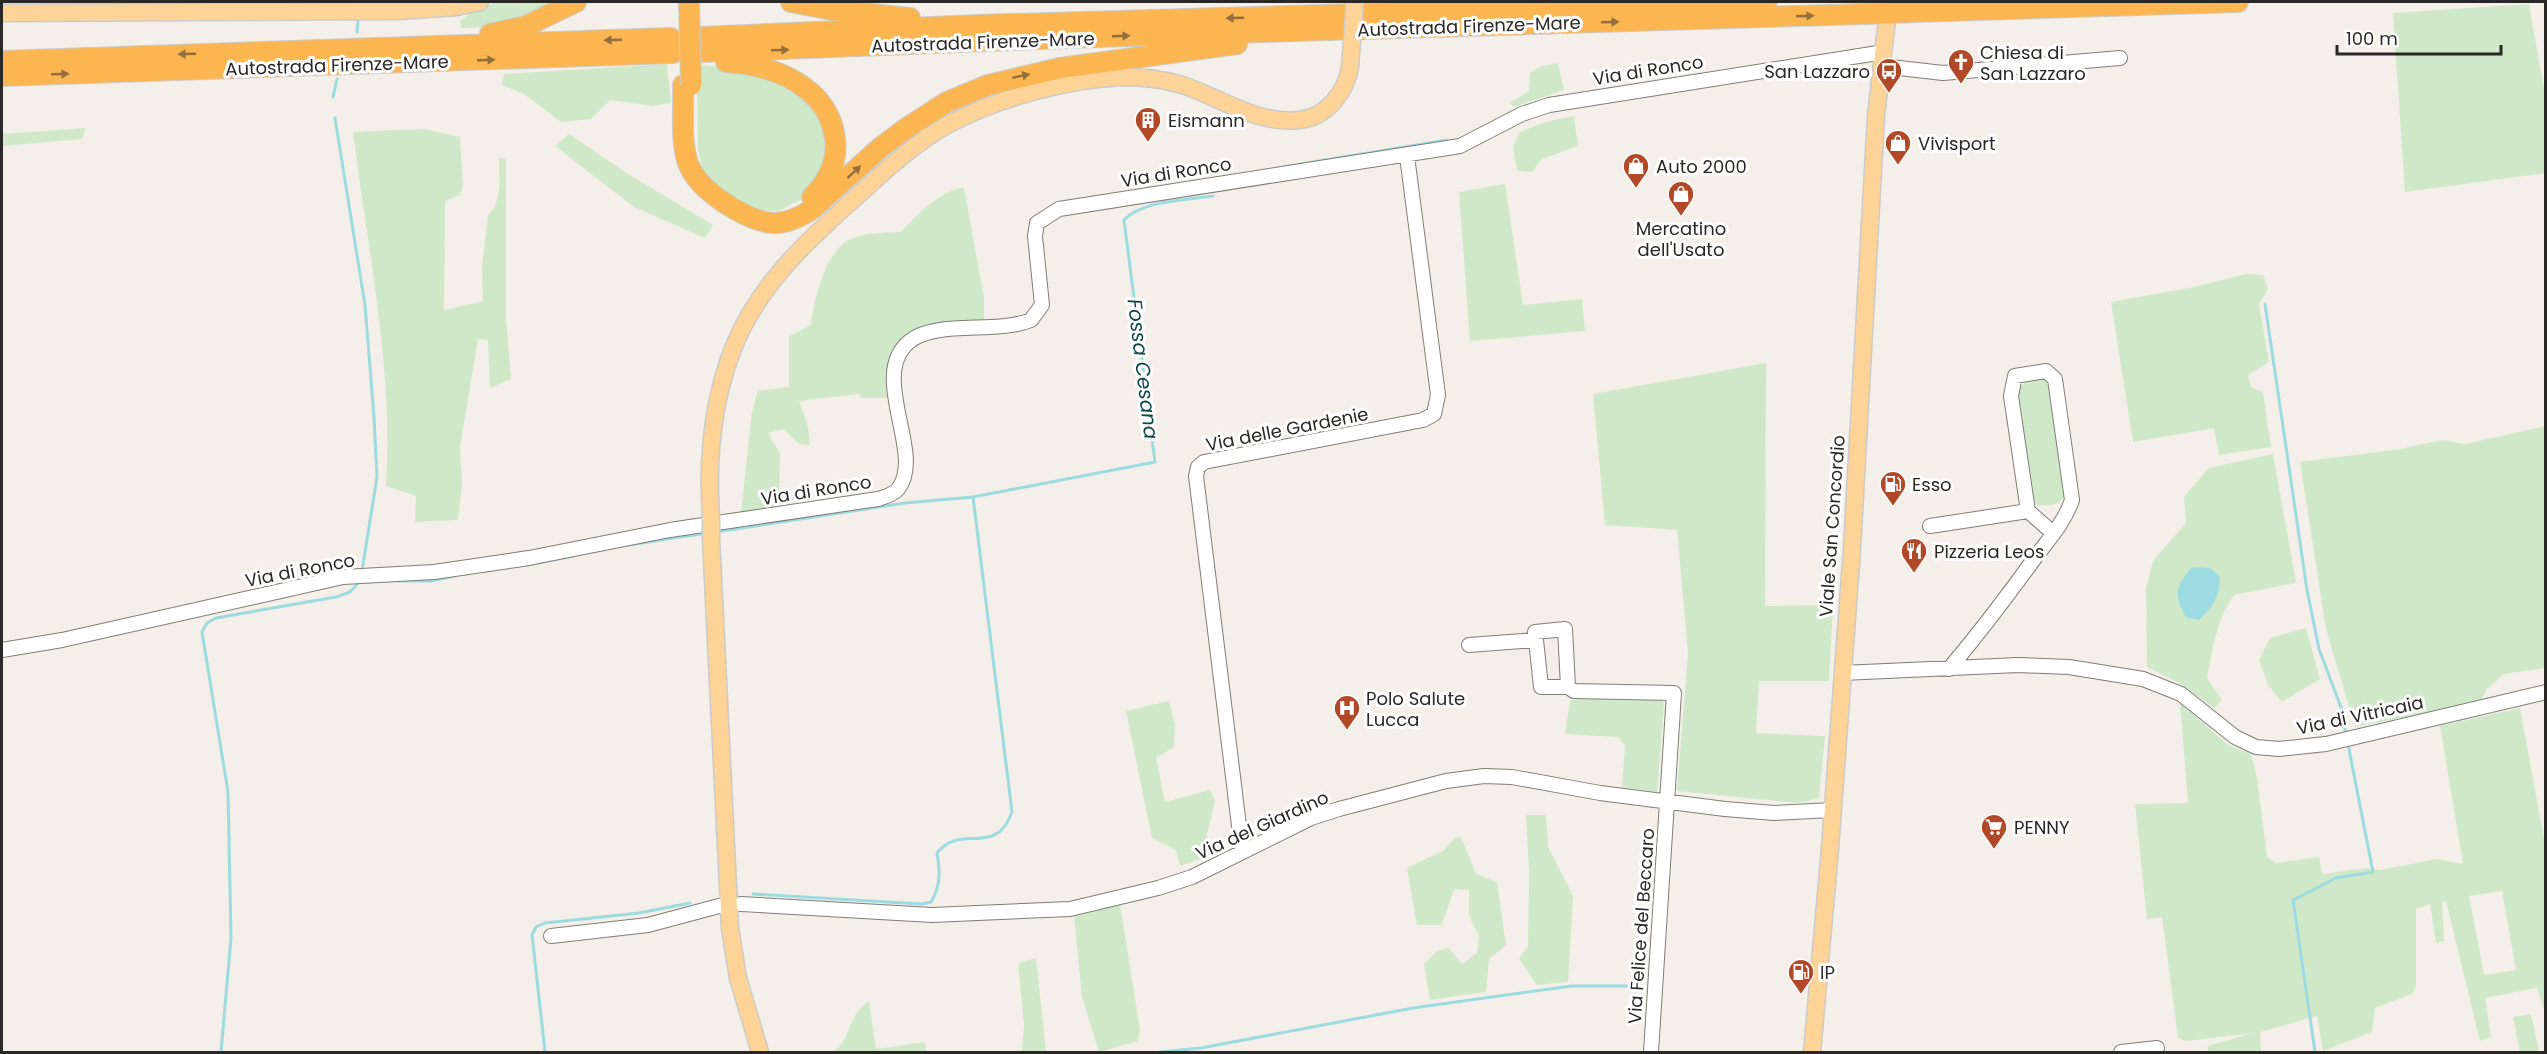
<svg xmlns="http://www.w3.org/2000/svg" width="2547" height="1054" font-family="Poppins,sans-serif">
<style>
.green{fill:#cfe9c8;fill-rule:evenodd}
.water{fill:#9ddbe2}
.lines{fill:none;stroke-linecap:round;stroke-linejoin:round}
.stream{stroke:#9ddbe2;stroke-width:3}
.minor-casing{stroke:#817d77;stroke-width:16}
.major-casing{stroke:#cccbcb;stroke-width:19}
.highway-casing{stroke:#cccbcb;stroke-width:22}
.minor{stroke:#fff;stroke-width:14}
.major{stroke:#fdd397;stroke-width:16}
.highway{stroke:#fbb651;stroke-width:20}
.major-bridge-casing{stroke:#cccbcb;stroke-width:19;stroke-linecap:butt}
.highway-bridge-casing{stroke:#cccbcb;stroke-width:22;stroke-linecap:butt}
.major-bridge{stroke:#fdd397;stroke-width:16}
.highway-bridge{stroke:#fbb651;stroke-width:20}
.oneway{fill:#926f3c}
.labels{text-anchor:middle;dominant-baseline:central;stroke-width:6;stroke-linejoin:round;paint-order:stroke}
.street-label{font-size:18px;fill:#2a2826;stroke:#fff}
.poi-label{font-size:18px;fill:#2a2826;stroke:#fff;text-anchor:start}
.water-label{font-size:20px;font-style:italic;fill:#0d464c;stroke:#fff}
</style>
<rect width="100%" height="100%" fill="#f4f0e9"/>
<!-- green -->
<path class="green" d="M497,2h59c-31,18 -60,26 -95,26l-1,-7 12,-9z
M2529,4l16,91v78l-140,19 -12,-179z
M1558,63l6,27 -50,17 -4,-4 19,-12 1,-18 9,-6z
M667,64l4,39 -19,3 -42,-6 -19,19 -30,3 -37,-28 -22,-9 2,-11z
M697,65l48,3 29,7 43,29 14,49 -24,44 -29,14 -31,-1 -40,-31 -5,-10 -4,-20z
M1574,116l4,30 -36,13 -10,13 -15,-1 -4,-25 7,-14 25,-10z
M86,128l-4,11 -80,7v-12z
M424,129l36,8 3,48 -3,10 -15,6 -1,109 39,-9 -1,-34 6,-52c15,-14 11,-37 11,-57l7,1v159l5,61 -21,9 -2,-48 -10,-1 -18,108 2,37 -4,36 -43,2 1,-26 -30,-10c8,-115 -19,-240 -33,-354z
M569,134l59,40 85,51 -8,13 -71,-31 -79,-61z
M1505,184l18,121 59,-6 3,32 -115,10 -11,-149z
M964,188l20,110v22c-57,1 -106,7 -97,78h-26l-2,-4 -60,7 9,25 2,19 -11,-1 -16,-15 -15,4 12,21 -1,55 -38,4 11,-101 6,-21 31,-4v-51l22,-11c3,-24 13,-70 36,-84 15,-9 37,-8 54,-9 15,-16 40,-43 63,-44z
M2246,274l17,1 5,14 -9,15 10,58 -21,13 3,12 12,5 8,55 -52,8 -5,-27 -81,14 -22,-140 83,-15z
M1766,363l-1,243 68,-1 -4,76h-70l-3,52 69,3 -6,62 -20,5 -122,-12 11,-138 -11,-123 -72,-5 -12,-131z
M2039,378l7,3 5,6 14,109c-6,10 -18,11 -28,8l-4,-6 -16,-103c5,-12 9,-15 22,-17z
M2545,426v242l-41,6 -17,15 -7,13 -125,25 -29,-98 -26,-167 100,-13 42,-9 23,4z
M2273,454l23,129 -62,12c-17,23 -22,56 -27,83l15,22 -8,8 -33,-24 -34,-17 -1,-79 7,-27 33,-38 -2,-26 25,-29z
M2306,628l14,51 -38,23 -14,-17 -9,-25 11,-22z
M1657,696l7,7 -7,89 -35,-5 3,-41 -7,-9 -53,-3 5,-34z
M1169,701l6,24 -1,22 -18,11 9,44 45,-12 5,11 -14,58 -21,7 -4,-16 -24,-12 -26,-127z
M2180,703l48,42 23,9 6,24 10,79 9,6 43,-6 3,17 45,-6 13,2 57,-11 26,5 -23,-138 80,-18 25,136v169l-8,-25 -52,10 6,39 -11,4 -34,-140 -4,1 2,39 -8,2 -6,-39 -14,5v77l-4,8 -37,14 -3,24 -49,19 -6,-35 -57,16 1,20h-52l-2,-6 47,-13 -68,8 -8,-3 -16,-121 -15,2 -12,-115 53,-1zM2502,891l14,79 -32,5 -15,-79z
M1526,815h20l2,32 25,49 -5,86 -31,3 -18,-26 9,-13 1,-75z
M1461,837l15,37 21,8 9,63 -17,14 -3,33 -56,8 -6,-36 13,-13 12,-3 13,16 15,-11 2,-17 -10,-20v-26l-15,-1 -12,36h-25l-10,-57 36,-17 12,-13z
M1120,904l20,126 -2,11 -39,11 -17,-55 -8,-82z
M1036,958l10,94h-32l8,-2 2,-25 -6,-62z
M869,1001l7,48 49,-7 1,10h-92c19,-16 12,-34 35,-51z
M2531,1014l8,38h-19l-7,-35z"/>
<!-- water -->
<path class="water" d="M2192,567l18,1 10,9c0,19 -7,30 -21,43l-13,-3c-13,-21 -10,-32 6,-50z"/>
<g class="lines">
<!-- stream -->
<path class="stream" d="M357,32l1,-11
M333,97l4,-18
M335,118l30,187 9,112 3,60 -15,94
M1283,167l164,-27
M2265,304l42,286 12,59 23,61 4,25
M716,532l189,-29 68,-6 182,-35 -31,-242c19,-20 63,-20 89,-24
M628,545l79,-12
M527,565l46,-9
M399,581h32l24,-5
M753,894l168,10 10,-2c10,-17 9,-31 6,-49 24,-31 58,6 75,-41l-39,-315
M221,1052l10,-114 -3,-146 -26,-160 5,-9 9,-5 120,-21 14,-5 10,-11
M545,1052l-13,-117 4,-8 9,-4 94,-10 51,-10
M1160,1052l41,-4 212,-40 158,-22h66
M2315,1052l-22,-152 43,-22 37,-6 -25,-128"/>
<!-- minor casing -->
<g class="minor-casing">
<path id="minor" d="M1882,66l61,7 177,-15
M1930,526l98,-15
M1536,640l-1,-8 30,-3 3,58
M1469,645l67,-5 5,47h27l6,4 100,2 -23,359
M2,650l60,-10 281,-63 91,-5 95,-14 141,-28 208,-31c6,-2 15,-4 20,-10 28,-35 -31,-114 12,-148 26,-21 88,-7 121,-21l11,-15 -7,-69 2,-13 22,-14 401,-63 62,-32 27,-9 335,-53
M1949,669c31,-37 60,-75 88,-114 13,-17 28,-34 35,-55l-17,-121 -9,-8 -31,5 -4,20 17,115 25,22
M1842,673l176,-8 51,2 74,12 38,15 54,43 21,10 23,2 47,-5 220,-52
M1242,850l-46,-374 2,-9 6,-5 219,-42 11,-6 4,-19 -31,-239
M741,904l191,11 138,-6 88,-21 34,-11 119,-59 28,-9 107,-28 38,-5 28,1 88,16 125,16 49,4 59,-3
M551,936l97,-11 71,-19
M2121,1052l36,-4"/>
</g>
<!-- major casing -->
<g class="major-casing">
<path id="major" d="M2,13l397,-2 58,-4 23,-5
M711,516c-4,-58 1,-115 23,-170 26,-64 79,-111 130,-156 26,-24 54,-49 85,-66 49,-26 119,-45 175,-47 19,0 37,2 55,7 39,12 78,41 120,36 27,-2 47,-28 51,-53
M711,538l19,390 8,50 22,74
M1812,1052l18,-203 22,-300 24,-433 13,-114"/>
</g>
<!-- highway casing -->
<g class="highway-casing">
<path id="highway" d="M791,2l41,8 78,8
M1914,12l324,-10
M490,34l36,-8 50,-24
M700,37l278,-12 789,-23
M700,52l365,-14 799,-24
M2,61l669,-23
M726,62c47,3 103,24 109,77 3,23 -7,42 -23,58
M2,76l671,-23
M683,85c1,24 -3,55 5,78 9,27 57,57 84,60 15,1 28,-6 39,-13l70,-63 24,-18 42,-27 41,-17 72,-17 177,-24"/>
</g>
<!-- minor -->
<use href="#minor" class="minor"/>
<!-- major -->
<use href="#major" class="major"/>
<!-- highway -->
<use href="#highway" class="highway"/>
<!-- major-bridge casing -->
<g class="major-bridge-casing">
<path id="major-bridge" d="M1350,67l5,-65
M711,516v22"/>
</g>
<!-- highway-bridge casing -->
<g class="highway-bridge-casing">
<path id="highway-bridge" d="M689,2l2,83
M1864,14l50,-2"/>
</g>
<!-- major-bridge -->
<use href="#major-bridge" class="major-bridge"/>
<!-- highway-bridge -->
<use href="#highway-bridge" class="highway-bridge"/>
</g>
<!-- one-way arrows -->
<defs><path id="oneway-solid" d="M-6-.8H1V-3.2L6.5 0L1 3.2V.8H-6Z" transform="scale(1.5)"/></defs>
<g class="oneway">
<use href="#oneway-solid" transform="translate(1805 16) rotate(-2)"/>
<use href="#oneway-solid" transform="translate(1235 18) rotate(178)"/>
<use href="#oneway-solid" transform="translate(1610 22) rotate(-2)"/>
<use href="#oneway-solid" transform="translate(1121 36) rotate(-2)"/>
<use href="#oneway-solid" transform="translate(613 40) rotate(178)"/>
<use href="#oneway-solid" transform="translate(780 50) rotate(-2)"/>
<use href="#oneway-solid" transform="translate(187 54) rotate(178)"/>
<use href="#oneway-solid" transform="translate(486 60) rotate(-2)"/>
<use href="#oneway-solid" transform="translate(60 74) rotate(-2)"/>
<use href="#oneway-solid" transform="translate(1021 76) rotate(-12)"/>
<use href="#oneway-solid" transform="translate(854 172) rotate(-43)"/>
</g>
<!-- icons -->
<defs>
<g id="church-pin" transform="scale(1.35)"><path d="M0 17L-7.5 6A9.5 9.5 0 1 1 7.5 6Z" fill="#b14928" stroke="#fff"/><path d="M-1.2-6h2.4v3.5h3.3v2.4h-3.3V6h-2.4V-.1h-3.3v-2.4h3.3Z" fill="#fff"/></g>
<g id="bus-pin" transform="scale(1.35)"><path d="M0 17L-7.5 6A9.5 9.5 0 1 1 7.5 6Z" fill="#b14928" stroke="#fff"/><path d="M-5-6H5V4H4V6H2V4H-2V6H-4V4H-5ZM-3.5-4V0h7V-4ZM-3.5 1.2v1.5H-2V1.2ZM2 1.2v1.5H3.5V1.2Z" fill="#fff"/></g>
<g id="building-pin" transform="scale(1.35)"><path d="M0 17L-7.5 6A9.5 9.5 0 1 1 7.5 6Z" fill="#b14928" stroke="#fff"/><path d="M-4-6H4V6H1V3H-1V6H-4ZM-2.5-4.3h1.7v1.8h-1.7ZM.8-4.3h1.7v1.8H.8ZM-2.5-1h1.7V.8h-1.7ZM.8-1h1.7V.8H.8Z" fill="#fff"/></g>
<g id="shop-pin" transform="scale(1.35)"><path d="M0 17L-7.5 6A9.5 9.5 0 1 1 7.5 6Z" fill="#b14928" stroke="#fff"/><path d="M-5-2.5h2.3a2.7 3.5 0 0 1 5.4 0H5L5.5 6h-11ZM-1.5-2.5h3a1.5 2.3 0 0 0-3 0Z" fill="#fff"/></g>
<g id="fuel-pin" transform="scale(1.35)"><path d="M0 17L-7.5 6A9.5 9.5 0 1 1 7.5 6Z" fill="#b14928" stroke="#fff"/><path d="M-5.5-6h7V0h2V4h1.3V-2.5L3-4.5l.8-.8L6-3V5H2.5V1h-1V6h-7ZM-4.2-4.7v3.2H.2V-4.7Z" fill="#fff"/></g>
<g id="restaurant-pin" transform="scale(1.35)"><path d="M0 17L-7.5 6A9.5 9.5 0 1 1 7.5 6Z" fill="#b14928" stroke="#fff"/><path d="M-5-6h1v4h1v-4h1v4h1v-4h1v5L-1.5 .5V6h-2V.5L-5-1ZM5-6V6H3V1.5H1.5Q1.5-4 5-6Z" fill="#fff"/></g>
<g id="hospital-pin" transform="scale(1.35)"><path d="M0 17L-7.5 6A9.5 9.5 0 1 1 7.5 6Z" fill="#b14928" stroke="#fff"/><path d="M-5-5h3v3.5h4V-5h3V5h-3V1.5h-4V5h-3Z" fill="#fff"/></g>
<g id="supermarket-pin" transform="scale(1.35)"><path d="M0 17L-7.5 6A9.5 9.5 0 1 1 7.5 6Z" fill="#b14928" stroke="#fff"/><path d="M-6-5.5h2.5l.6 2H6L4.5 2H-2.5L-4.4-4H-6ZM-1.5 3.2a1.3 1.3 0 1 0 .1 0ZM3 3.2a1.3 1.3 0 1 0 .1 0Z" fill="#fff"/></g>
</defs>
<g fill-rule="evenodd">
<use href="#church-pin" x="1961" y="62"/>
<use href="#bus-pin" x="1889" y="71"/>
<use href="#building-pin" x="1148" y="120"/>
<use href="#shop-pin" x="1898" y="143"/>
<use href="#shop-pin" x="1636" y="166"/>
<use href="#shop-pin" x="1681" y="194"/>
<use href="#fuel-pin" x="1893" y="484"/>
<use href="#restaurant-pin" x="1914" y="551"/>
<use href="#hospital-pin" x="1347" y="708"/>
<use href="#supermarket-pin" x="1994" y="827"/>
<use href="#fuel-pin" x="1801" y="972"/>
</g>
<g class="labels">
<!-- street labels -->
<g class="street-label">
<text transform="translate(1469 26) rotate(-2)">Autostrada Firenze-Mare</text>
<text transform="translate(983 42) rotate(-2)">Autostrada Firenze-Mare</text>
<text transform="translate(337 65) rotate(-2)">Autostrada Firenze-Mare</text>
<text transform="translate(1648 70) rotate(-9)">Via di Ronco</text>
<text transform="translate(1176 172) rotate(-9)">Via di Ronco</text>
<text transform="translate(1287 429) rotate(-11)">Via delle Gardenie</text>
<text transform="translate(816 490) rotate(-9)">Via di Ronco</text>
<text transform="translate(1832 526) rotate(-86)">Viale San Concordio</text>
<text transform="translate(300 570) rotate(-11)">Via di Ronco</text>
<text transform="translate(2360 715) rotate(-12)">Via di Vitricaia</text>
<text transform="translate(1262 825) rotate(-24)">Via del Giardino</text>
<text transform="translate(1641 926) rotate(-86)">Via Felice del Beccaro</text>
</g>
<!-- poi labels -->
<g class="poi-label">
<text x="1980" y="52">Chiesa di<tspan x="1980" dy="21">San Lazzaro</tspan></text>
<text x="1870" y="71" text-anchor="end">San Lazzaro</text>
<text x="1168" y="120">Eismann</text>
<text x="1918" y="143">Vivisport</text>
<text x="1656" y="166">Auto 2000</text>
<text x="1681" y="228" text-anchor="middle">Mercatino<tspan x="1681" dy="21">dell'Usato</tspan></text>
<text x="1912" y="484">Esso</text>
<text x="1934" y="551">Pizzeria Leos</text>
<text x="1366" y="698">Polo Salute<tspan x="1366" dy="21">Lucca</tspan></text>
<text x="2014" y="827">PENNY</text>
<text x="1820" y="972">IP</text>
</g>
<!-- water labels -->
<g class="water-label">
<text transform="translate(1143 369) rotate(83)">Fossa Cesana</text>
</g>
</g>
<!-- border -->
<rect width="2547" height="1054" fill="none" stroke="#2a2826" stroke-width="6"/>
<!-- scale -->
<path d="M2337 45v9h164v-9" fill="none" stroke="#2a2826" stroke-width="3"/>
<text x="2346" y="45" font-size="18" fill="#2a2826" stroke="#ffffff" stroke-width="4.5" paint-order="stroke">100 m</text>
</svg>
